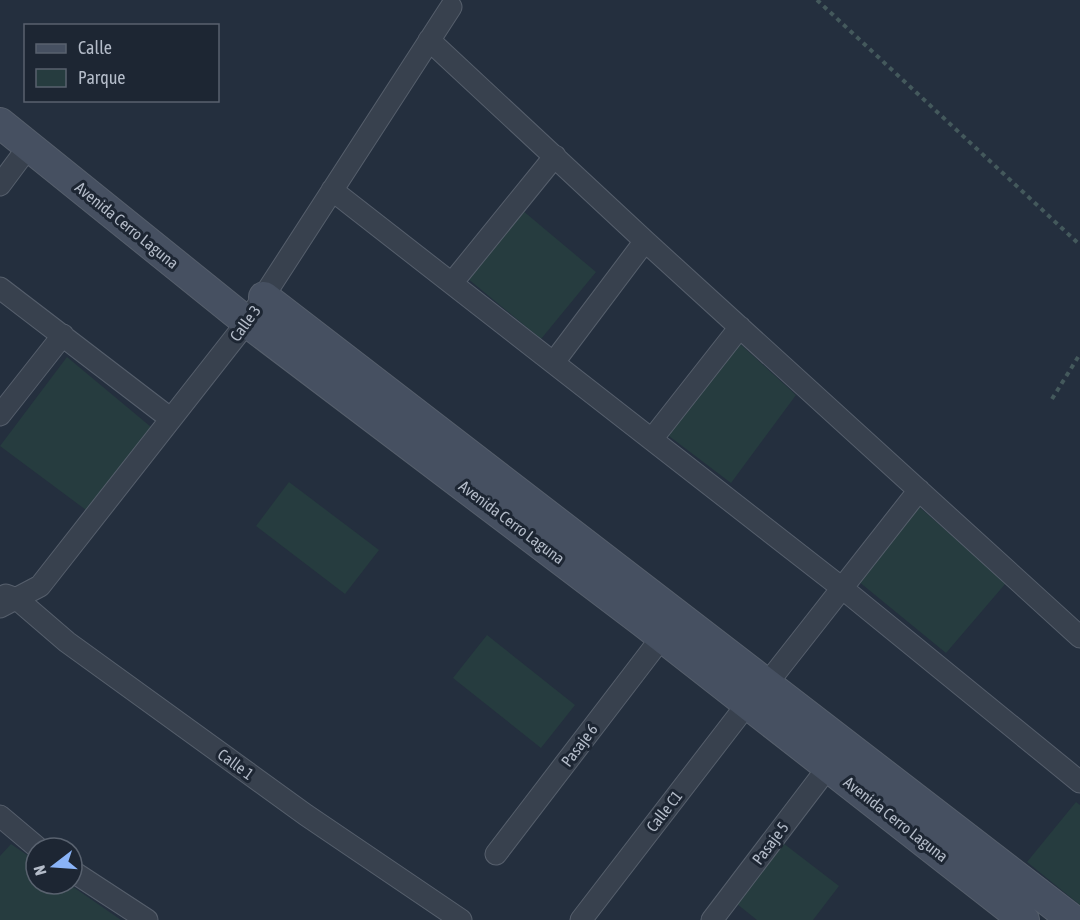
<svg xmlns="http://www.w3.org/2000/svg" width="1080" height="920" font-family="'Asap Condensed',sans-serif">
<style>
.green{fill:#263c3f}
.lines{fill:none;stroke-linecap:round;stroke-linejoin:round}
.street-casing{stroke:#565f6c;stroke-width:23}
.secondary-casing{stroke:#565f6c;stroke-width:32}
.path{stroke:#44595c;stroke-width:4;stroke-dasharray:4.5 4.5;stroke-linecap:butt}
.street{stroke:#38414e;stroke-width:21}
.secondary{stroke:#465061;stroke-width:30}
.labels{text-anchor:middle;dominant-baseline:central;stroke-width:6;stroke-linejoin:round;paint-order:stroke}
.street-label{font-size:16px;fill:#b4bcc9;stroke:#1d2633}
</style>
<rect width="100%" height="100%" fill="#242f3e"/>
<!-- green -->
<path class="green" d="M522,210l74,62 -55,67 -74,-61z
M738,342l58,53 -65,88 -66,-50z
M67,357l84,70 -65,83 -86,-64z
M289,482l90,68 -34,44 -89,-68z
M917,505l89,78 -60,70 -88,-72z
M487,635l88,70 -34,43 -88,-70z
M1076,802l4,3v100l-53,-43z
M783,843l56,43 -26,34h-56l-20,-16z
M11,844l25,17v23h33l52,36h-121v-64z"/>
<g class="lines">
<!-- street casing -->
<g class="street-casing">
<path id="street" d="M429,40l216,201 435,396
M0,185l29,-39
M332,190l510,398 238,194
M452,283l103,-127
M0,288l171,131
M554,362l91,-121
M0,415l63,-80
M652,439l88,-112
M6,595l11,4 50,43 239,173 155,105
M0,607l40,-21 207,-264 204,-315
M766,685l153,-195
M0,816l38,32
M496,854l166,-217
M72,871l75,49
M581,920l167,-217
M712,920l117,-154"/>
</g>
<!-- secondary casing -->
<g class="secondary-casing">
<path id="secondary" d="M0,123l247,199 396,300 381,298
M264,297l809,623"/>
</g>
<!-- path -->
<path class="path" d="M817,0l263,245
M1052,399l28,-45"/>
<!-- street -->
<use href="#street" class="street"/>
<!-- secondary -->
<use href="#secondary" class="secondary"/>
</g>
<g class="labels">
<!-- street labels -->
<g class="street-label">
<text transform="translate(127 225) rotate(39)">Avenida Cerro Laguna</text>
<text transform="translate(245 323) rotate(-54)">Calle 3</text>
<text transform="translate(512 522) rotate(37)">Avenida Cerro Laguna</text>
<text transform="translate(579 745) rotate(-53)">Pasaje 6</text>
<text transform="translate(236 764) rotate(36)">Calle 1</text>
<text transform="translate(664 811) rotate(-52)">Calle C1</text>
<text transform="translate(896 819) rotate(38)">Avenida Cerro Laguna</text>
<text transform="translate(770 843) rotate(-53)">Pasaje 5</text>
</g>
</g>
<!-- legend -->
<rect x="24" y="24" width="195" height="78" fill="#1d2633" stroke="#59626f" stroke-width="1.5"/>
<rect x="36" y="44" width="30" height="9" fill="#465061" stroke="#59626f" stroke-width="1.5"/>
<text x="78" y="54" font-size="18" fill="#b4bcc9">Calle</text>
<rect x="36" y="69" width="30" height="18" fill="#263c3f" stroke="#59626f" stroke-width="1.5"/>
<text x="78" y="84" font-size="18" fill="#b4bcc9">Parque</text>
<!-- north arrow -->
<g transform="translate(54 866) rotate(253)"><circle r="28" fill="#1d2633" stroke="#59626f" stroke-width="1.5"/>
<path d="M0-4.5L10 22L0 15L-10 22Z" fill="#8ab4f8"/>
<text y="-9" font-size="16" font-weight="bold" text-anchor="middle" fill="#b4bcc9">N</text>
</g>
</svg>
